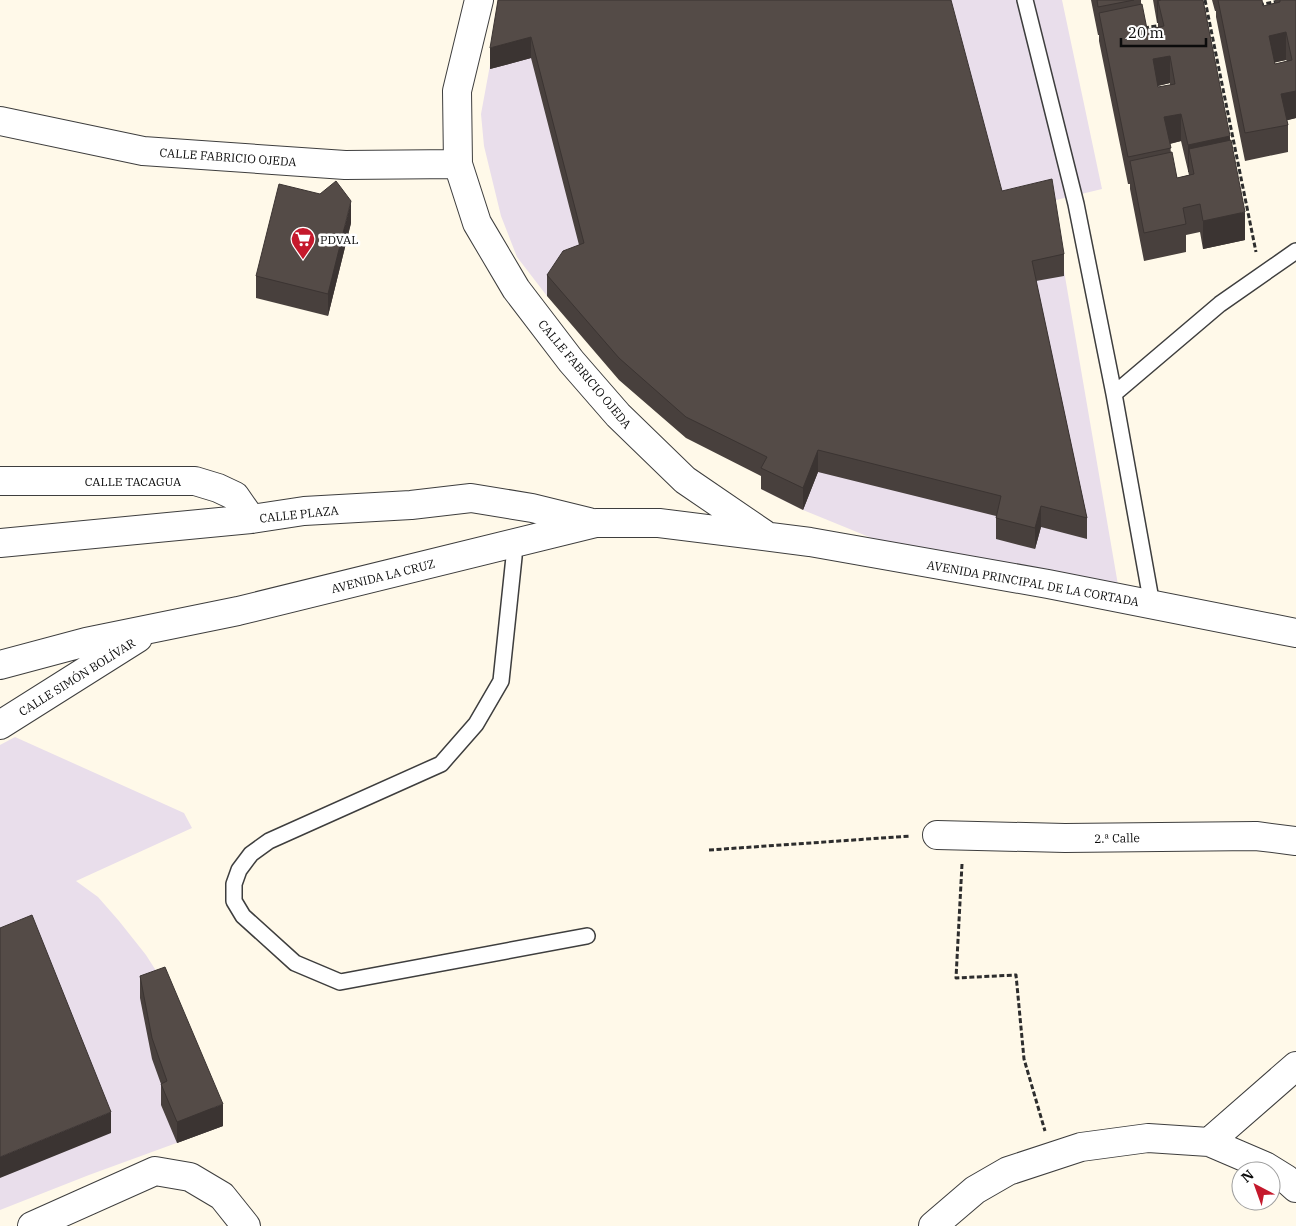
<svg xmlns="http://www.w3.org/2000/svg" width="1296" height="1226" font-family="'IBM Plex Serif',serif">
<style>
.industrial{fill:#e9deeb}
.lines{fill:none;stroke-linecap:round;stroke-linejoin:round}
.lane-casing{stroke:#3e3e3e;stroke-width:18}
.street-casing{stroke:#3e3e3e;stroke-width:30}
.path{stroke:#2d2d2d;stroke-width:3;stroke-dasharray:5 2.5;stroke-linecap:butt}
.lane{stroke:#fff;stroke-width:15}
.street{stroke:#fff;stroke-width:28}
.wall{fill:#48403d;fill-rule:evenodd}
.shaded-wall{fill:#3b3432}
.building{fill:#544b47;stroke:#3b3432;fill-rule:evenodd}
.labels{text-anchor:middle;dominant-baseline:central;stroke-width:5;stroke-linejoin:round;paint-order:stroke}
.street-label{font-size:12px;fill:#0b0b0b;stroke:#fff}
.poi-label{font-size:12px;fill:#0b0b0b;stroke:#fff;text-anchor:start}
</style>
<rect width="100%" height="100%" fill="#fff9e9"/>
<!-- industrial -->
<path class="industrial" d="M502,0h560l40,189 -50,12 66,384 -239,-44 -76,-31 -42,-21 5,-10 -219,-183 -30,-39 -16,-41 -17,-70 -3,-32z
M15,737l169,76 8,15 -116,53 22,16 21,24 27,34 14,22 63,149 -134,49 -89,35v-465z"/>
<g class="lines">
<!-- lane casing -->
<g class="lane-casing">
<path id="lane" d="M1025,0l51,204 38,190 38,211
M1114,394l106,-90 76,-53
M514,543v14l-13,124 -25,43 -35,40 -172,77 -18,13 -12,16 -5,14v17l9,15 52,47 45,19 247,-46"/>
</g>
<!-- street casing -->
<g class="street-casing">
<path id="street" d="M479,0l-22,91 1,73 19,59 39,66 55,72 47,54 67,65 79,54
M0,121l143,30 202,14 113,-1
M0,481h195l23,7 17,8 16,23
M0,543l251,-24 53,-8 107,-6 60,-7 61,10 57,14
M0,665l86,-23 152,-31 358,-88h63l151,19 238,42 248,49
M0,725l138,-87
M937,835l128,3 191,-2 40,5
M1209,1142l87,-76
M32,1226l123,-55 35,6 32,19 24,30
M933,1226l42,-36 33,-19 73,-24 67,-9 61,4 56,24 21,13 10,9"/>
</g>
<!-- path -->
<path class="path" d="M1205,0l51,252
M1259,5l25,-5
M1144,28l18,-3
M709,850l202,-14
M962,864l-6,114 60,-3 8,84 21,72"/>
<!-- lane -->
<use href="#lane" class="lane"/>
<!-- street -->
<use href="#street" class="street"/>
</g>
<!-- wall -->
<path class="wall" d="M498,0l504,191 62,63v22l-28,5 51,237v21l-46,-12 -6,22 -39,-10v-23l-178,-44 -15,38 -42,-21v-13l-75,-38 -67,-58 -72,-84v-21l32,-30 -48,-187 -41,11z
M1091,0h50v4l6,25 11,-2v-4h-1l-4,-23h50l27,141 15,99 -42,9 -3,-17 -14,3v17l-42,9 -14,-72v-5h-2l-29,-143v-6h-1zM1170,83v2l-12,2v-1zM1181,141l8,34 -12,3 -6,-25 -1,-9z
M1212,0h50l1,6 12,-3v-3h21v118l-9,2 1,5v27l-43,9 -29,-144v-6h-1zM1286,60l1,1 -12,3v-2z
M351,223l-23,93 -72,-18v-22z
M140,976l83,150 -46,17 -16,-38v-21l-9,-25 -12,-61z"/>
<!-- shaded-wall -->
<path class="shaded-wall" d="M1157,0h43l-42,1v22h-1z
M1286,32v28l-17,4v-28z
M531,37v21l-41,11v-21z
M1170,56v27l-17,4v-28z
M1296,91v27l-15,4v-28z
M1181,114v27l-17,4v-28z
M1230,136v27l-41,-14v23h-1v-27z
M351,201v22l-23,93v-22z
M1245,212v28l-42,9v-28z
M818,450v22l-15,38v-22z
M1041,506v21l-6,22v-21z
M223,1104v22l-46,17v-21z
M111,1112v21l-111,45v-21z"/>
<!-- building -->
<path class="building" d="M498,0h453l51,191 50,-12 12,75 -32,7 55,257 -46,-12 -6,22 -39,-10 5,-22 -183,-46 -15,38 -42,-20 6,-11 -81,-40 -67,-59 -72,-83 16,-24 21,-8 -53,-206 -41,11z
M1097,0h37l-36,7z
M1161,0h42l27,136 -42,9 -7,-31 -17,3 7,31 -43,9 -29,-144 43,-9 5,25 8,-1 9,-2 -6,-25zM1170,56l5,28 -17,3 -5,-28z
M1218,0h44l1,6 17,-4v-2h16v91l-15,3 7,31 -43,8zM1286,32l6,28 -17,4 -6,-28z
M1231,140l14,72 -42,9 -3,-17 -17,4 3,16 -42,9 -14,-72 42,-9 5,26 17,-4 -5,-25z
M336,181l15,20 -23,93 -72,-18 23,-92 41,10z
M32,915l79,197 -111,45v-229z
M165,967l58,137 -46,18 -16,-38 6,-3 -15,-43 -12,-62z"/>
<!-- icons -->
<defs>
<g id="supermarket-pin" transform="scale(1.25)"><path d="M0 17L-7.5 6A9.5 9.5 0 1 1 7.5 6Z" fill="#c5192c" stroke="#fff"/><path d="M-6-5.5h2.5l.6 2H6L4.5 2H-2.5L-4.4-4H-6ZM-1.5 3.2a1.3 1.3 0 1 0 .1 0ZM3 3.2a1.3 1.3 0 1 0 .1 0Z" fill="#fff"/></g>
</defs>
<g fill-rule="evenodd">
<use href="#supermarket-pin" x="303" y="239"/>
</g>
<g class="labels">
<!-- street labels -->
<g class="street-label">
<text transform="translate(228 157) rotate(4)">CALLE FABRICIO OJEDA</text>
<text transform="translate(585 374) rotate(50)">CALLE FABRICIO OJEDA</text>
<text x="133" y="481">CALLE TACAGUA</text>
<text transform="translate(299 514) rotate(-6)">CALLE PLAZA</text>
<text transform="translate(383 576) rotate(-14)">AVENIDA LA CRUZ</text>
<text transform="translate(1033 583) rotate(10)">AVENIDA PRINCIPAL DE LA CORTADA</text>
<text transform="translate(77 677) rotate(-32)">CALLE SIMÓN BOLÍVAR</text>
<text transform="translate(1117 838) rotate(-1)">2.ª Calle</text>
</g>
<!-- poi labels -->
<g class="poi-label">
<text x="320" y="239">PDVAL</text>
</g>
</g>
<!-- north arrow -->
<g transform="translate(1256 1186) rotate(319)"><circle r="24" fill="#ffffff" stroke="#9d9d9d"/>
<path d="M0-4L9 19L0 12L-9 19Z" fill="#c5192c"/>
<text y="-8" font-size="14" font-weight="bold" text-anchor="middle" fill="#0b0b0b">N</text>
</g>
<!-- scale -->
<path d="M1121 38v8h85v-8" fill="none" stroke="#0b0b0b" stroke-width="2.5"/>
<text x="1128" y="38" font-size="15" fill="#0b0b0b" stroke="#ffffff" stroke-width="4" paint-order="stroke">20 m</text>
</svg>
